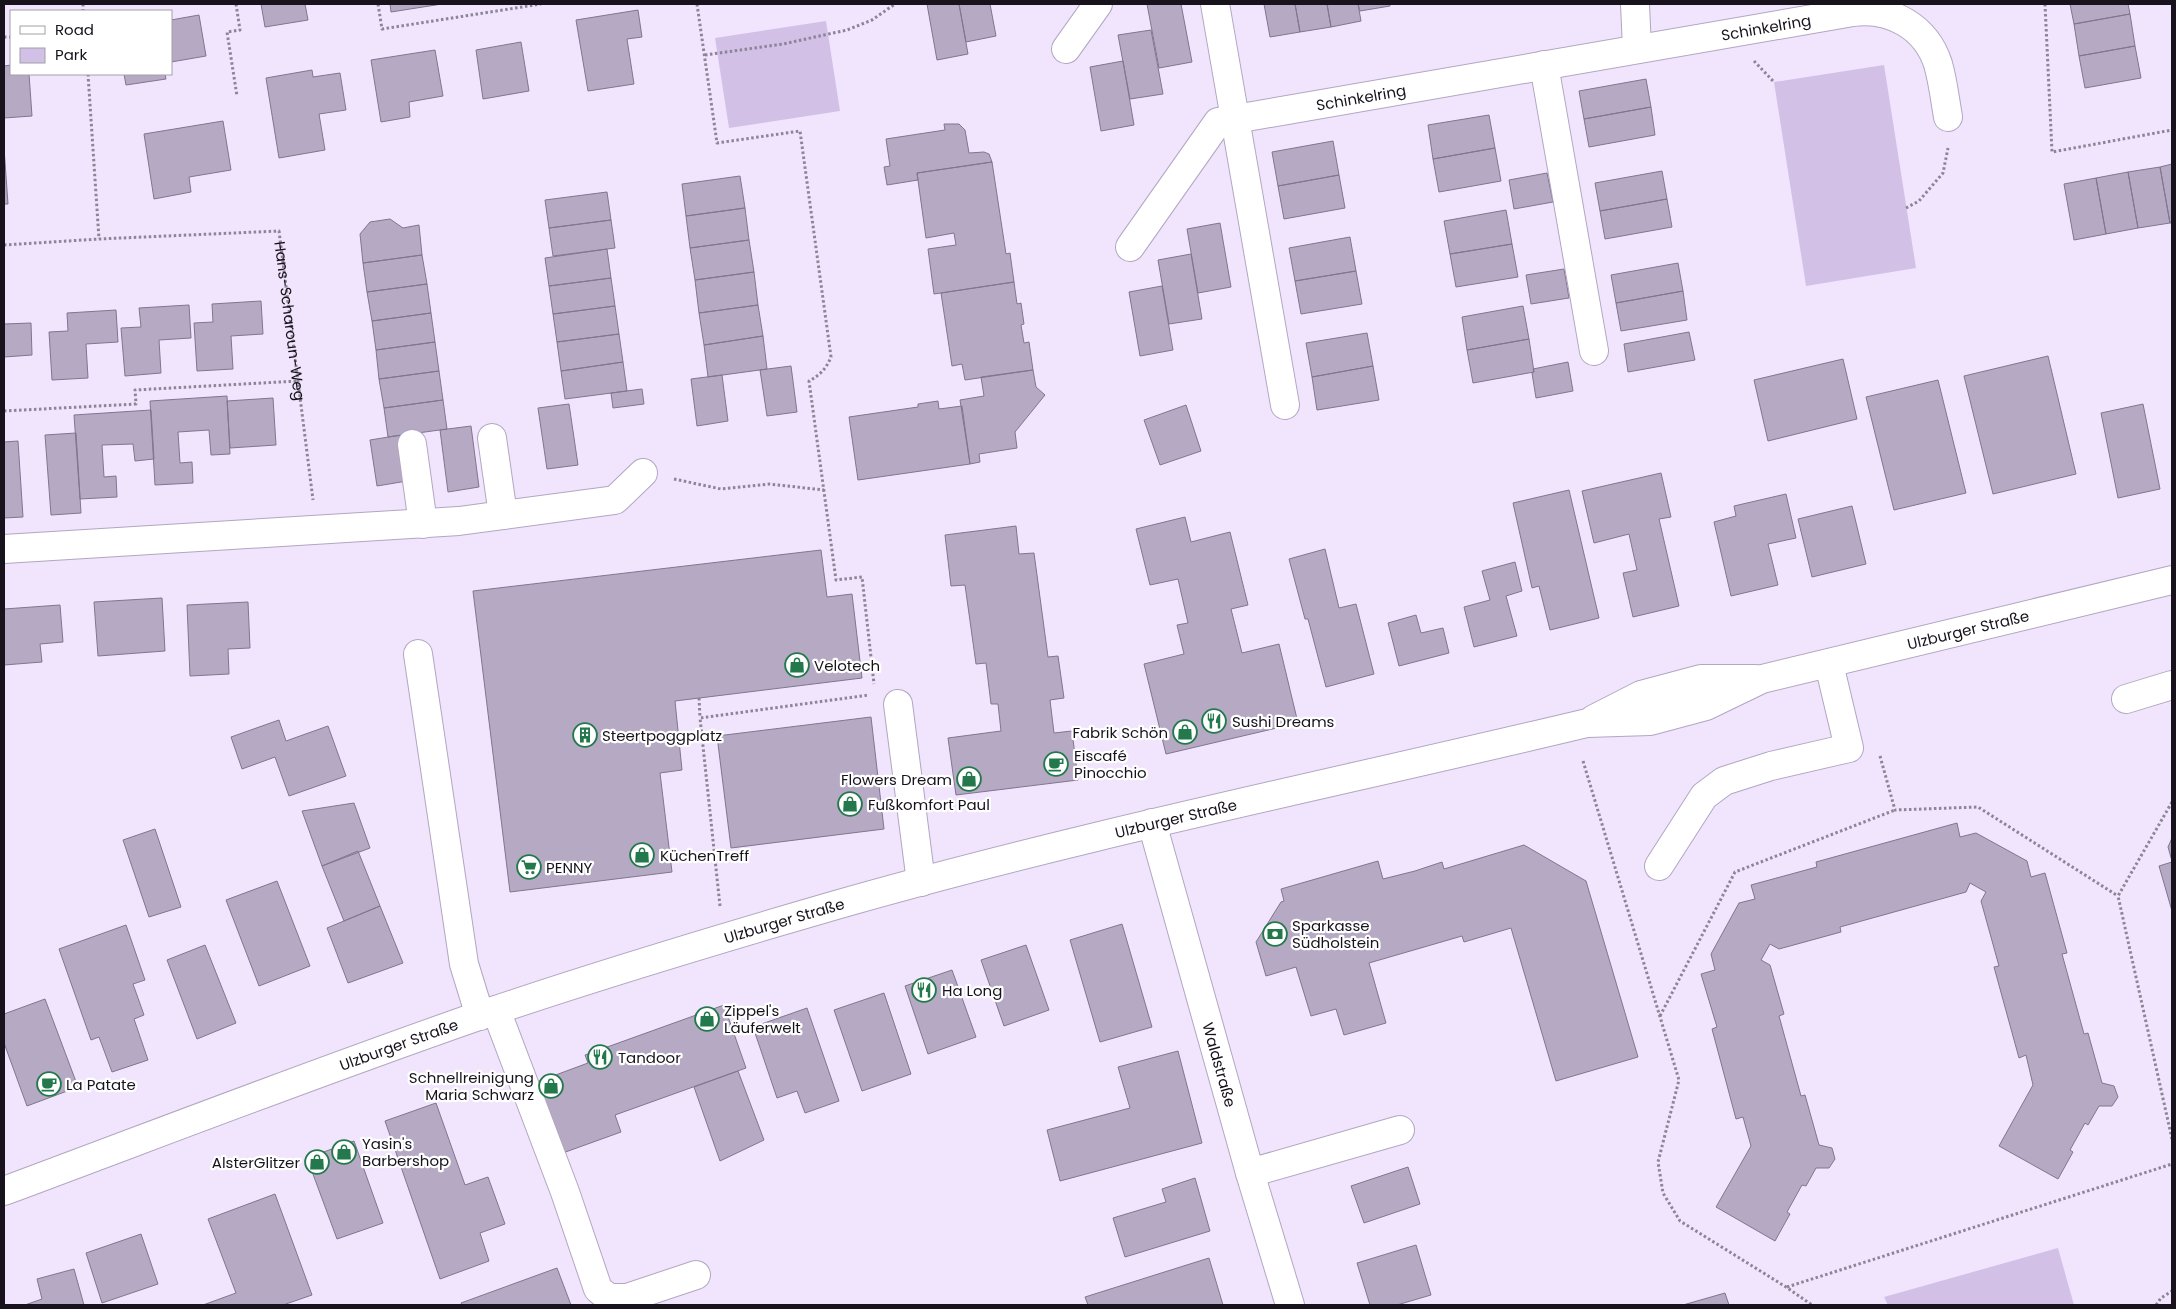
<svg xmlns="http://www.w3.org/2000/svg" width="2176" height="1309" font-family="Poppins,sans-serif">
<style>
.green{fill:#d2c0e7}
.building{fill:#b5a9c4;stroke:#81758f}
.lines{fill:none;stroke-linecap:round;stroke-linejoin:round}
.minor-casing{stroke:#b2a6c1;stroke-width:30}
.major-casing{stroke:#b2a6c1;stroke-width:30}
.path{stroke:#8d8496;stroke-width:3;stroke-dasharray:2.5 2.5;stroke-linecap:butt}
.minor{stroke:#fff;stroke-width:28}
.major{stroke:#fff;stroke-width:28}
.labels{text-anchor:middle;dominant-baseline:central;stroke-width:4.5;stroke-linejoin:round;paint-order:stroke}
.street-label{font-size:15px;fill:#17121c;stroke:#fff}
.poi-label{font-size:15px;fill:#17121c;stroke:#fff;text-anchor:start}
</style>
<rect width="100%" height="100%" fill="#f0e5fd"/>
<!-- green -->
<path class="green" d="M826,21l14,90 -111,17 -14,-90z
M1884,65l32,203 -110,18 -32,-204z
M2058,1248l16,57h-186l-4,-8z"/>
<!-- building -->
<path class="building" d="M261,4h44l3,16 -43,7z
M390,4h52l-51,8z
M927,4h32l9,50 -31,6z
M959,4h31l6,32 -30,6z
M1147,4h34l11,58 -33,6z
M1264,4h31l5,28 -30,5z
M1295,4h32l4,23 -31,5z
M1327,4h31l3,17 -30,6z
M1358,4h32v2l-30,5z
M2070,4h58l2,10 -56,10z
M638,10l4,27 -15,2 7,45 -46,7 -12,-71z
M2130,14l5,32 -56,10 -5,-32z
M199,15l7,41 -35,6v-42z
M1151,30l12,64 -33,5 -12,-64z
M521,42l8,49 -46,8 -7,-49z
M2135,46l6,32 -56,10 -6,-32z
M435,50l8,46 -34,6 1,15 -29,5 -10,-62z
M1123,61l11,64 -33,6 -11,-64z
M11,65v9h18l3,42 -28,2v-52z
M312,70l1,7 27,-4 6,37 -27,4 6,36 -46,8 -13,-80z
M124,74h41l1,5 -40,6z
M1646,79l5,28 -67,12 -5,-28z
M1651,107l4,28 -66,12 -5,-28z
M1489,115l6,33 -62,11 -5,-34z
M223,121l8,49 -42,7 2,15 -37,7 -10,-65z
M944,124h15l6,6 4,23 15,-1 5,2 3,8 -75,11 1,7 -31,5 -3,-18 6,-1 -4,-27 59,-9z
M1333,141l6,34 -61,11 -6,-34z
M4,148l4,56h-4z
M1495,148l6,33 -62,11 -6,-33z
M992,162l14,92 4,-1 4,29 -80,12 -6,-45 28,-4 -2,-12 -28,5 -9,-65z
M2172,164v59h-2l-10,-56z
M2160,167l10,56 -32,5 -10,-56z
M1662,171l5,28 -67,12 -5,-28z
M2128,172l10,56 -32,6 -10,-56z
M1547,173l6,29 -39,7 -5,-29z
M1339,175l6,33 -61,11 -6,-33z
M740,176l5,32 -59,8 -4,-32z
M2096,178l10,56 -32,6 -10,-56z
M607,192l4,28 -62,8 -4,-28z
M1667,199l5,28 -67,12 -5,-28z
M745,208l4,32 -59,8 -4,-32z
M1506,210l6,34 -62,10 -6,-33z
M390,219l13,9 16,-3 3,30 -59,8 -3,-29 10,-12z
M611,220l4,28 -62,8 -4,-28z
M1220,223l11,64 -33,6 -11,-64z
M1350,237l6,34 -61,10 -6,-33z
M749,240l5,32 -59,8 -5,-32z
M1512,244l6,33 -62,10 -6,-33z
M607,249l4,29 -62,8 -4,-28z
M1191,254l11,65 -33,5 -11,-64z
M422,255l5,29 -60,8 -4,-29z
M1678,263l5,28 -67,12 -5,-28z
M1564,269l5,29 -38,6 -5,-29z
M1356,271l6,33 -61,10 -6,-33z
M754,272l4,33 -59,8 -4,-33z
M611,278l4,28 -62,8 -4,-28z
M1014,282l3,22 4,-1 3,21 -3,1 3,18 5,-1 4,28 -68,10 -3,-16 -10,2 -11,-73z
M427,284l4,29 -59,8 -5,-29z
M1162,286l11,64 -33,6 -11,-64z
M1683,291l4,29 -66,11 -5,-28z
M261,301l2,33 -32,2 2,33 -36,2 -3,-48 19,-1 -1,-18z
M189,305l2,33 -32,2 2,33 -36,3 -4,-48 20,-1 -2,-19z
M758,305l5,31 -59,9 -5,-32z
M615,306l4,28 -62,8 -4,-28z
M1523,306l6,33 -62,11 -5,-33z
M116,310l2,32 -32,2 2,34 -36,2 -3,-48 19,-1 -1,-18z
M431,313l4,29 -59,8 -4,-29z
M31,323l1,32 -28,2v-33z
M1689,332l6,28 -67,12 -4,-28z
M1367,333l6,33 -61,11 -6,-34z
M619,334l4,28 -62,9 -4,-29z
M763,336l4,33 -59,8 -4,-32z
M1529,339l5,33 -61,11 -6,-33z
M435,342l4,29 -60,8 -3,-29z
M2048,356l28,118 -83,20 -29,-118z
M1843,359l14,60 -89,22 -14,-61z
M623,362l4,29 -62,8 -4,-28z
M1568,362l5,29 -37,7 -4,-25 2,-1 -1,-3z
M791,366l6,46 -30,4 -7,-46z
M1373,366l6,34 -62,10 -5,-33z
M1033,370l3,17 9,8 -30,37 2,16 -38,6 1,8 -10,2 -10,-64 24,-4 -3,-19z
M439,371l4,29 -59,8 -5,-29z
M722,375l6,46 -31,5 -6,-47z
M1938,380l28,113 -72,17 -28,-113z
M642,389l2,15 -31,4 -2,-15z
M227,396l3,58 -19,1 -2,-25 -31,2 2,31 12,-1 1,21 -38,2 -5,-84z
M273,398l3,47 -46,3 -3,-47z
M443,400l4,29 -59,8 -4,-29z
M938,401l1,8 23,-3 8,58 -112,16 -9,-63 69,-10v-3z
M569,404l9,61 -31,4 -9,-61z
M2143,404l17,85 -42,9 -17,-85z
M1186,405l15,46 -41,14 -16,-45z
M151,410l3,49 -19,2 -2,-17 -31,1 2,32 12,-1 1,21 -37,2 -6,-84z
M471,426l8,61 -31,5 -8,-62z
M76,433l5,80 -30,2 -6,-80z
M401,435l6,46 -30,5 -7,-46z
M18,441l5,76 -19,1v-76z
M1661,473l10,44 -12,2 20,87 -46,11 -10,-44 14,-3 -8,-36 -35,9 -12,-52z
M1569,490l30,128 -49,12 -11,-44 -7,2 -19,-85z
M1786,494l10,44 -28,6 10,41 -47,11 -17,-74 22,-6 -2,-10z
M1852,506l14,58 -54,13 -14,-58z
M1185,517l6,25 39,-10 18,73 -17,4 11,44 37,-9 19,79 -132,31 -22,-90 40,-10 -7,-29 11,-2 -10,-44 -28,6 -14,-56z
M1016,526l3,28 15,-1 14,104 10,-1 6,42 -14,2 4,33 18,-2 6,49 -122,15 -8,-57 53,-7 -3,-27h-7l-5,-41 -10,1 -11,-79 -14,1 -6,-51z
M1325,549l14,59 17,-4 18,70 -48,13 -18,-68h-3l-16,-60z
M821,550l6,47 25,-3 10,84 -187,23 7,69 -22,3 12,99 -162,20 -37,-301z
M1515,562l7,29 -16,5 11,40 -43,11 -10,-40 26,-7 -8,-29z
M162,598l3,53 -67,5 -4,-54z
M248,602l2,46 -22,1 1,25 -39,2 -3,-71z
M60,605l3,37 -23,2 2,18 -38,3v-56z
M1416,615l5,18 22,-5 6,25 -50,13 -11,-43z
M871,717l13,112 -153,19 -14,-112z
M279,720l7,21 42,-15 18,50 -57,20 -14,-39 -33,12 -11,-32z
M354,803l16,45 -48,18 -20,-55z
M1957,823l3,14 16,-4 51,28 4,16 14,-4 22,80 -5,1 22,80 4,-1 14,50 12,3 4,11 -6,9h-13l-11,19 -3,-2 -15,27 3,2 -15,27 -59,-33 34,-61 -7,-30 -7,3 -25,-91 5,-1 -18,-65 5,-9 -16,-9 -4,9 -126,35 1,5 -62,17 -9,-5 -9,16 9,5 14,49 -5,2 22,80 4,-1 14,50 13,3 3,11 -6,9h-13l-10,18 -4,-1 -15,27 3,2 -15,27 -59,-34 35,-61 -8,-29 -7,2 -24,-90 5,-2 -16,-53 14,-4 -4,-16 28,-51 16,-4 -4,-14 66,-18 -1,-5z
M155,829l26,78 -32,10 -26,-77z
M2172,838v23l-4,-14z
M1524,845l62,36 52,176 -82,24 -45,-153 -47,14 -2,-6 -93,27 17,60 -42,12 -8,-26 -25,7 -15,-49 -30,9 -10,-34 25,-40 3,-1 -3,-12 97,-28 5,18 32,-8 27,-9 2,7z
M358,851l22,55 -36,15 -22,-55z
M2172,862v49l-13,-45z
M277,881l33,85 -51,20 -33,-86z
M380,906l23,57 -55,20 -21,-55z
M1122,924l30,103 -52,15 -30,-102z
M126,925l19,55 -12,4 11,31 -10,4 14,41 -36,12 -13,-35 -8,3 -32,-91z
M205,945l31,78 -39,16 -30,-79z
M1026,945l23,65 -45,16 -23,-66z
M952,970l24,67 -48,17 -23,-68z
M884,993l27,81 -49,17 -28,-81z
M45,999l33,88 -51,19 -23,-63v-29z
M724,1005l22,63 -131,47 6,17 -61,22 -26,-71 54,-20 -3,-8z
M807,1008l32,93 -34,12 -8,-22 -20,7 -24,-71z
M1178,1051l24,92 -142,38 -13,-51 83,-22 -12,-41z
M738,1071l26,69 -44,21 -26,-74z
M436,1103l29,82 23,-8 17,47 -25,9 9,28 -49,18 -55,-158z
M354,1141l29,82 -46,16 -30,-81z
M1408,1167l12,37 -56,19 -13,-37z
M1195,1178l15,53 -85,26 -12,-39 53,-16 -4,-13z
M275,1194l37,101 -29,10h-80l33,-12 -28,-74z
M141,1234l17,50 -56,19 -16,-50z
M1416,1245l15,50 -34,10h-27l-13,-42z
M1209,1258l14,47h-135l-3,-8z
M557,1268l14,37h-109l-1,-2z
M74,1269l10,36h-59l17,-6 -5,-20z
M1725,1293l4,12h-46z"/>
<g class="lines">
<!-- minor casing -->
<g class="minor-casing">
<g id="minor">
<path d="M1215,4l70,401"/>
<path d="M1635,4l2,45"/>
<path d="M1066,49l32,-45"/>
<path d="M1544,65l50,286"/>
<path id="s2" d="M1130,247l88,-125 635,-110c38,-5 73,15 85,52 5,17 7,36 10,53"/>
<path d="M492,438l11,77"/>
<path d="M412,444l11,80"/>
<path d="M4,549l455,-28 156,-21 28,-27"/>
<path d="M418,654l46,310 16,52"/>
<path d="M2126,699l46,-14"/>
<path d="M898,704l23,178"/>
<path id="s3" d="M1152,823l98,350 40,132"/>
<path d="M1659,866l45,-70 20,-15 47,-15 78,-18 -20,-84"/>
<path d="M496,1010l69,182 33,97 11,9h18l69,-23"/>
<path d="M1250,1173l150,-43"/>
</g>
</g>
<!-- major casing -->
<g class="major-casing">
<g id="major">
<path d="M1594,719l47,-24 60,-16h54"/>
<path id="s4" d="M4,1191c161,-60 321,-122 483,-178 115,-39 232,-74 349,-108 248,-71 500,-122 751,-182l63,-2 56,-15 56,-27 410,-99"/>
</g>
</g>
<!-- path -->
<g class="path">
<path d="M83,4v7"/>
<path d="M236,4l4,26 -13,2 10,64"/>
<path d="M378,4l4,25 159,-25"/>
<path d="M697,4l20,139 83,-12 31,226c-5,12 -11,18 -22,24l27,199 26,-3 12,107"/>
<path d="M2045,4l7,148 120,-22"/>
<path d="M4,37h7"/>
<path d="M705,55l78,-11 64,-14 25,-10 23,-16"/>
<path d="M1754,61l20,21"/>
<path d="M88,74l11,165"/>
<path d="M1906,208l13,-7 24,-28 5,-25"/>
<path id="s1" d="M4,245l95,-6 180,-8 34,269"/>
<path d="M4,411l132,-7 -1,-14 163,-9"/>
<path d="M674,479l47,10 48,-5 55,6"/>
<path d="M699,698l1,20"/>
<path d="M1880,756l15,54 83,-3 140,89"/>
<path d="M1583,761l96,319 -21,82 5,31 17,28 106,66 26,18"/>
<path d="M2172,802l-54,94 54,243"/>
<path d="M720,906l-20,-188 169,-23"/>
<path d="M1660,1016l75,-144 160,-62"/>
<path d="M1787,1287l385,-123"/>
<path d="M2156,1305l5,-7 11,-7"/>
</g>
<!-- minor -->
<use href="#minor" class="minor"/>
<!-- major -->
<use href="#major" class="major"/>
</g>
<!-- icons -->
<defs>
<g id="shop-ring" transform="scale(1.25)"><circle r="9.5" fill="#fff" stroke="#23794c" stroke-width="1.5"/><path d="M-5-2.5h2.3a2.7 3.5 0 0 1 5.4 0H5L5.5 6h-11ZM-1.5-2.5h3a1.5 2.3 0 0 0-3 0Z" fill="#23794c"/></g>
<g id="restaurant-ring" transform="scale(1.25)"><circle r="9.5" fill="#fff" stroke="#23794c" stroke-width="1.5"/><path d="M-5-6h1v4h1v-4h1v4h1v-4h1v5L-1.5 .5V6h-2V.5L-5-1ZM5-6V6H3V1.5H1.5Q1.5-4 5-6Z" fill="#23794c"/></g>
<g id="building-ring" transform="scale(1.25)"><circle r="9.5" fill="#fff" stroke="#23794c" stroke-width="1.5"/><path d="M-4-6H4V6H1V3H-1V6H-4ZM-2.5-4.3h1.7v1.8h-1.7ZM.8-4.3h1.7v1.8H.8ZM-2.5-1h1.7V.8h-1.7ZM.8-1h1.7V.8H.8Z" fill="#23794c"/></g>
<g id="cafe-ring" transform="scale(1.25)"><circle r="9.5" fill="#fff" stroke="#23794c" stroke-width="1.5"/><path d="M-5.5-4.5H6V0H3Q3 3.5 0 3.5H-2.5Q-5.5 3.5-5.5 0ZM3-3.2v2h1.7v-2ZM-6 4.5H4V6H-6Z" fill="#23794c"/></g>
<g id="supermarket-ring" transform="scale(1.25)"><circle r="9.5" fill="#fff" stroke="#23794c" stroke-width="1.5"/><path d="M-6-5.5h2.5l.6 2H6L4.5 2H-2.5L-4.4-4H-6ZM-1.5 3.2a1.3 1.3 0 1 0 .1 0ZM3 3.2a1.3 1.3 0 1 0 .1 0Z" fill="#23794c"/></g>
<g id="bank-ring" transform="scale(1.25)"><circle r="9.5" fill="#fff" stroke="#23794c" stroke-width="1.5"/><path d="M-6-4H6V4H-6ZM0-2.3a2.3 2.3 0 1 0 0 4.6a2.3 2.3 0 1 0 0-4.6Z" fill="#23794c"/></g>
</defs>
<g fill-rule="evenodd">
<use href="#shop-ring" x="797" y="665"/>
<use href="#restaurant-ring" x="1214" y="721"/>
<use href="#shop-ring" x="1185" y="732"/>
<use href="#building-ring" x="585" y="735"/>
<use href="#cafe-ring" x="1056" y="764"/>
<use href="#shop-ring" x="969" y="779"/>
<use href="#shop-ring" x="850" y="804"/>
<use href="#shop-ring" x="642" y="855"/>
<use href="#supermarket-ring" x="529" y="867"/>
<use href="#bank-ring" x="1275" y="934"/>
<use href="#restaurant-ring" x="924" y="990"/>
<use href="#shop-ring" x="707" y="1019"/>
<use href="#restaurant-ring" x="600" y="1057"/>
<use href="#cafe-ring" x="49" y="1084"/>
<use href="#shop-ring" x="551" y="1086"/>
<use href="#shop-ring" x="344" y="1152"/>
<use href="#shop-ring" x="317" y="1162"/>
</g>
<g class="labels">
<!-- street labels -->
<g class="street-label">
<text stroke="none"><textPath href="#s2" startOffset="709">Schinkelring</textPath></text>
<text stroke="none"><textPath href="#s2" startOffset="298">Schinkelring</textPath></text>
<text stroke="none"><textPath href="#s1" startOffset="366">Hans-Scharoun-Weg</textPath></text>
<text stroke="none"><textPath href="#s4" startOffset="2048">Ulzburger Straße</textPath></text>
<text stroke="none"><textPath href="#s4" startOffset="1231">Ulzburger Straße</textPath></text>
<text stroke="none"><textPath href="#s4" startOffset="826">Ulzburger Straße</textPath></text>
<text stroke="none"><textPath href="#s4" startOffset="421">Ulzburger Straße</textPath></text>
<text stroke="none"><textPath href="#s3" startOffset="251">Waldstraße</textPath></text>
</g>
<!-- poi labels -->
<g class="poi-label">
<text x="814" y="665">Velotech</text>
<text x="1232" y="721">Sushi Dreams</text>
<text x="1168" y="732" text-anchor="end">Fabrik Schön</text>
<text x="602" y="735">Steertpoggplatz</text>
<text x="1074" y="755">Eiscafé<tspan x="1074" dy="17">Pinocchio</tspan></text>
<text x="952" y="779" text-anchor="end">Flowers Dream</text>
<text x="868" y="804">Fußkomfort Paul</text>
<text x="660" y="855">KüchenTreff</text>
<text x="546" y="867">PENNY</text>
<text x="1292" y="925">Sparkasse<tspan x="1292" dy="17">Südholstein</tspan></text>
<text x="942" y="990">Ha Long</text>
<text x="724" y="1010">Zippel's<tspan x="724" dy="17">Läuferwelt</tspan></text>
<text x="618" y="1057">Tandoor</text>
<text x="534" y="1077" text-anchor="end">Schnellreinigung<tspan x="534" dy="17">Maria Schwarz</tspan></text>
<text x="66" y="1084">La Patate</text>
<text x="362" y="1143">Yasin's<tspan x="362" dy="17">Barbershop</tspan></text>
<text x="300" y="1162" text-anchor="end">AlsterGlitzer</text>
</g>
</g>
<!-- border -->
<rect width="2176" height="1309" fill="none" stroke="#17121c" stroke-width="10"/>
<!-- legend -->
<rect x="10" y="10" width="162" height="65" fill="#ffffff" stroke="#a2a0a4"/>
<rect x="20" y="26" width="25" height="8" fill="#ffffff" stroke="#a2a0a4"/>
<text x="55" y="35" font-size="15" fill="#17121c">Road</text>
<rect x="20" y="48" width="25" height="15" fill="#d2c0e7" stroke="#a2a0a4"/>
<text x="55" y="60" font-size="15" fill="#17121c">Park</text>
</svg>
